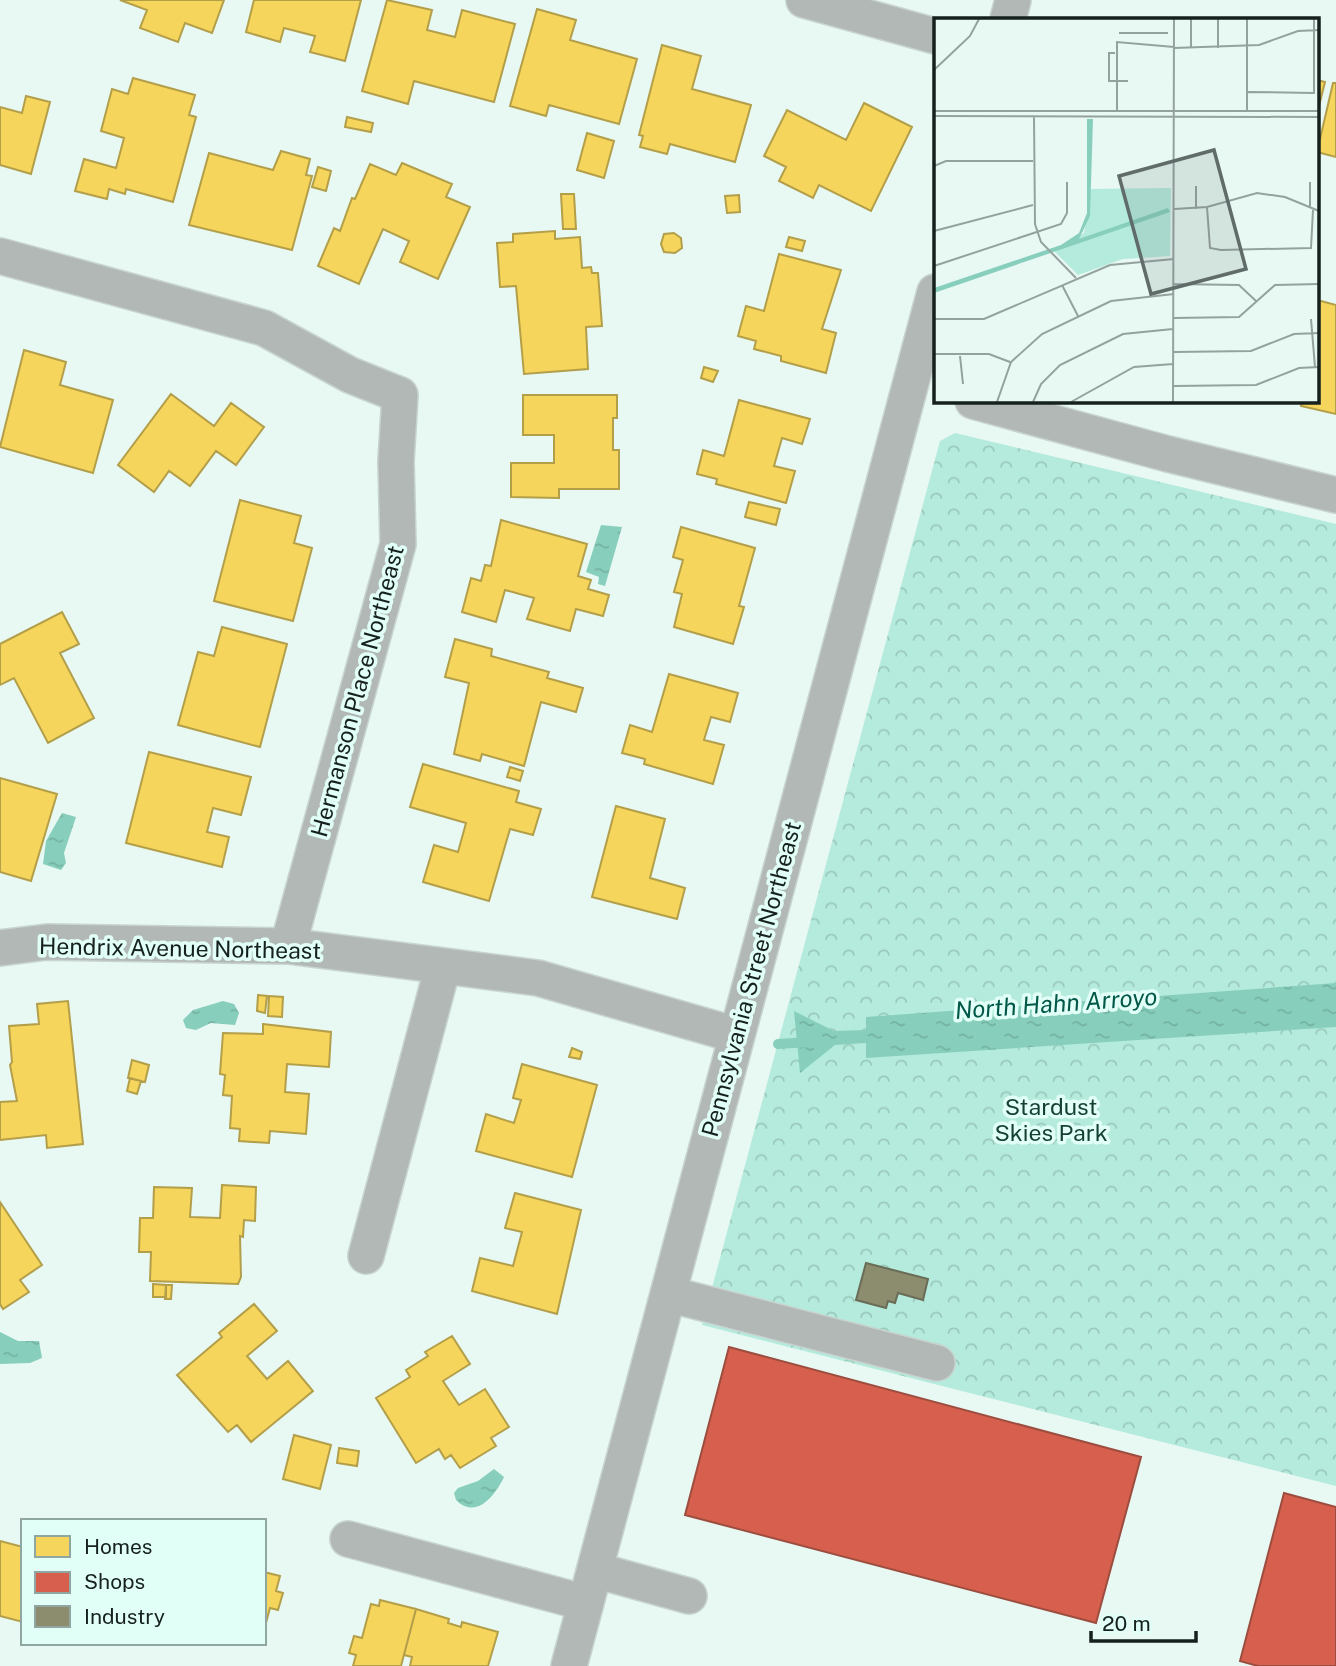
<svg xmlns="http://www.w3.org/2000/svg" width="1336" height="1666" font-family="'Public Sans',sans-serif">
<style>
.park{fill:url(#park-crowns)}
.water{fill:url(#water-ripples)}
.homes{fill:#f6d55c;stroke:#b39f49;stroke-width:2}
.shops{fill:#d6604d;stroke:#9c4d3f;stroke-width:2}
.industry{fill:#8c8c6e;stroke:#696c56;stroke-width:2}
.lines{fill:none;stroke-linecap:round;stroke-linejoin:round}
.stream{stroke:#87cfbc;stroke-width:10}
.minor-casing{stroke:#c8d4d0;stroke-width:38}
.minor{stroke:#b2b8b6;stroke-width:35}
.labels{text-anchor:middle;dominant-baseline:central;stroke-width:7;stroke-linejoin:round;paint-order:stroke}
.street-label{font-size:23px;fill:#16211e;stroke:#e1fff6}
.park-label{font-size:23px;fill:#143f35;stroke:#e1fff6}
.water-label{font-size:24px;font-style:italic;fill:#015748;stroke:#e1fff6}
.inset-road{fill:none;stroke:#94a29e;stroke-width:2}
.view{fill:#606c69;fill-opacity:0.15;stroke:#606c69;stroke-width:3.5}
.inset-edge{fill:none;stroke:#16211e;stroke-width:3.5}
</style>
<defs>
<pattern id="park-crowns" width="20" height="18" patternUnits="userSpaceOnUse" patternTransform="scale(1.75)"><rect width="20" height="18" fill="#b4ebdc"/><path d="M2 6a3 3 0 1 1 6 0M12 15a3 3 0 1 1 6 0" fill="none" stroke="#9ac9bc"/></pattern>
<pattern id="water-ripples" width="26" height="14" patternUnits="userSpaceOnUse" patternTransform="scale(1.75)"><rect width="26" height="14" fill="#87cfbc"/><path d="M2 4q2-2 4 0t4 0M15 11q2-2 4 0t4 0" fill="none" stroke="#74b1a1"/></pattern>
</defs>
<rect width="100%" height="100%" fill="#e8f8f3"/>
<!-- park -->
<path class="park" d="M955,433l381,91v962l-634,-161 238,-884z"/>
<!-- water -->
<path class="water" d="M601,525l21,2 -17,59 -7,-2 1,-7 -13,-5z
M62,813l14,4 -12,36 2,10 -5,7 -18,-6 3,-23z
M1336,983v44l-470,31v-15l-31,2 -35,28 -6,-62 40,20 32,-1v-13z
M223,1001l11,3 5,9 -4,12 -24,-2 -15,7 -10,-2 -3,-8 10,-10z
M0,1332l18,9h21l3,17 -12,5 -30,1z
M494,1469l10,8c-9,19 -28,43 -48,23l-2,-7 4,-5 20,-7z"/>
<!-- homes -->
<path class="homes" d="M120,0h104l-12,33 -27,-10 -7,19 -38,-14 7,-18z
M254,0h107l-16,61 -35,-9 5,-16 -31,-8 -4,14 -34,-10z
M387,0l45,10 -5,20 28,7 7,-27 53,14 -21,78 -80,-21 -6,23 -46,-13z
M537,9l39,11 -6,20 67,19 -18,65 -70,-19 -3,11 -36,-10z
M662,45l39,11 -9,33 59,16 -16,57 -65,-18 -3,10 -27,-7 3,-11 -4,-1z
M133,78l62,17 -6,20 7,2 -23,85 -47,-13 -1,5 -16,-5 -2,10 -32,-8 9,-32 32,9 8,-30 -23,-7 11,-42 16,5z
M1317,80l8,2 -8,32z
M1333,83h3v74l-19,-5z
M26,96l24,6 -19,72 -31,-9v-58l22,6z
M864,103l48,24 -41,84 -52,-26 -6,13 -34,-17 7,-14 -22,-11 23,-46 59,30z
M347,117l26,6 -2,9 -26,-5z
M587,133l27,8 -10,37 -27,-8z
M281,151l29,8 -4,16 6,1 -20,74 -103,-25 20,-72 64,17z
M402,163l50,21 -6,13 24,10 -32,72 -38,-17 9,-21 -26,-12 -24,55 -41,-18 16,-38 6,3 12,-33 3,1 15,-35 26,11z
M318,167l13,4 -5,20 -14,-4z
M561,194h13l2,35h-13z
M739,195l1,17 -13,1 -2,-17z
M555,231v8l25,-2 2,31 9,-1 1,6h6l4,53 -16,1 2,42 -64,5 -8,-88 -16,1 -3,-44 16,-1v-8z
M674,233l7,5 1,10 -7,5 -11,-1 -3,-8 3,-10z
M789,237l16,4 -3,10 -16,-4z
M779,254l62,16 -19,59 14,4 -10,40 -45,-12v-5l-27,-7 2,-8 -18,-5 8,-30 18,5z
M1317,300l19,5v109l-35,-8 1,-5h15z
M24,350l42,12 -6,23 53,15 -20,73 -93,-26z
M704,367l14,4 -5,11 -12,-4z
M171,394l43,32 17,-23 33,24 -28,38 -20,-14 -26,35 -21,-15 -15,21 -36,-27z
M523,395h94v23h-4v32h6v39h-60v9l-48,-1v-34h43v-28h-31z
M739,400l71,19 -8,25 -20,-6 -8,28 21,5 -9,32 -70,-19 1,-5 -20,-5 6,-24 21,6z
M240,500l61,16 -7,27 18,5 -19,73 -79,-20z
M749,502l31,7 -4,16 -31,-8z
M501,520l86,24 -9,32 13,4 -3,9 21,6 -6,21 -27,-7 -6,22 -43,-12 7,-21 -29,-8 -9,32 -34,-10 9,-34 10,3 4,-16 6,1z
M681,527l74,21 -16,58 5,1 -11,37 -59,-17 8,-33 -8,-2 9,-32 -10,-3z
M62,612l17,32 -19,9 34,65 -46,25 -34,-65 -14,7v-41z
M222,627l65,17 -27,103 -82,-22 20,-73 16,4z
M455,639l37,10 -1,7 58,16 -2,6 36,10 -7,24 -35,-10 -17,64 -42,-12 -2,7 -26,-7 15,-71 -24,-6z
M669,674l69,19 -8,29 -19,-5 -7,23 20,5 -11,39 -69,-20 1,-5 -23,-6 8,-28 22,7z
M149,752l102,25 -10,38 -28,-7 -6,24 22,5 -7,30 -96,-24z
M423,764l96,27 -3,11 25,7 -8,26 -23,-6 -21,72 -66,-19 11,-37 24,7 8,-29 -56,-16z
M510,767l13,4 -3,10 -13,-4z
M0,778l57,16 -26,87 -31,-9z
M616,806l49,13 -15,59 35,10 -8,31 -85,-22z
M258,995l9,1 -2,17 -8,-2z
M269,996l14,1 -1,20 -14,-1z
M68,1001l15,143 -36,4 -1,-13 -46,5v-38l17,-1 -7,-36 2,-3 -3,-36 30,-2 -2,-20z
M263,1024l68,8 -2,35 -42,-3 -2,28 24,2 -3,40 -36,-3 -1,12 -30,-2 1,-12 -10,-1 2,-32 -9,-1 2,-20 -5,-1 3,-41 40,1z
M572,1048l10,4 -2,7 -11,-2z
M132,1060l17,5 -4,17 -17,-4z
M522,1064l75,21 -25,92 -96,-26 10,-37 28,9 7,-23 -8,-2z
M130,1078l11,3 -4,13 -10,-3z
M222,1185l34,2 -1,34 -11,-1 -1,17 -3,-1 1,41 -3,7 -88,-3 1,-29h-12l1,-34h13l1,-31 38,1 -2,29 30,1z
M515,1193l66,17 -24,104 -85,-23 8,-33 33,8 9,-34 -17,-4z
M0,1202l42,63 -22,15 9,12 -26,17 -3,-5z
M153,1284l13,1v12h-13z
M166,1285h6l-1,14h-6z
M254,1304l23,27 -30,25 20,23 21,-18 25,30 -62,51 -14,-17 -9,7 -51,-57 45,-38 -3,-4z
M452,1336l18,28 -27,17 16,24 26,-16 24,38 -18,11 5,8 -36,22 -9,-13 -6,4 -6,-10 -23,14 -40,-65 34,-21 -4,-7 22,-14 -3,-4z
M294,1435l37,10 -11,44 -37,-10z
M339,1448l20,3 -2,15 -20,-3z
M0,1541l23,6v75l-23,-6z
M264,1572l16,4 -4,15 7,2 -5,17 -8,-2 -6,22z
M380,1600l36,9 -15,57h-48l3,-11 -7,-2 5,-17 8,2 9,-34 8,2z
M416,1609l33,10 -1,4 13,4 1,-5 36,10 -10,34h-78l2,-9 -8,-2z"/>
<!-- shops -->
<path class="shops" d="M729,1347l412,110 -45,166 -411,-108z
M1284,1493l52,14v159h-78l-18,-5z"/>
<!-- industry -->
<path class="industry" d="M866,1263l62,16 -5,21 -25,-7 -3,10 -7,-2 -2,7 -30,-8z"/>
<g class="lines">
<!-- stream -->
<path class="stream" d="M778,1044l32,-2"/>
<!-- minor casing -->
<g class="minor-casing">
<path id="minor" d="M804,0l131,36
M1008,19l5,-19
M0,256l264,72 86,47 50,20 -4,66 2,83 -110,402
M973,401l195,53 168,41
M0,948l47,-6 241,4 250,32 198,57
M366,1256l77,-290
M668,1294l269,69
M348,1539l238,64
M595,1570l94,26
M569,1666l366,-1374"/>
</g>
<!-- minor -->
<use href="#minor" class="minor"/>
</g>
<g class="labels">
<!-- street labels -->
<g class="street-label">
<text transform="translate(357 691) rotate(-75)">Hermanson Place Northeast</text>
<text transform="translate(180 948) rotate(1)">Hendrix Avenue Northeast</text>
<text transform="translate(751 979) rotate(-75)">Pennsylvania Street Northeast</text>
</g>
<!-- park labels -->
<g class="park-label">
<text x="1051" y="1106">Stardust<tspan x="1051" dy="26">Skies Park</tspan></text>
</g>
<!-- water labels -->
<g class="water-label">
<text transform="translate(1056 1003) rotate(-4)">North Hahn Arroyo</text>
</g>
</g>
<!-- overview -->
<g transform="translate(934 18)">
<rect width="385" height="385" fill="#e8f8f3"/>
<path d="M237,170l-1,68 -47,3 -45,16 -23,-23 29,-19 7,-44z" fill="#b4ebdc"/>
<path d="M153,101h6l-3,97 -11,23 89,-31 2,4 -236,81v-5l127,-43 18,-12 8,-20z" fill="#87cfbc"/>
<path class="inset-road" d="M257,1v29M284,1v29M185,15h49M240,30l85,-3 39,-14 21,-1M181,35h-6v28h19M0,52l36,-34 9,-17M314,74l66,1v-74M183,92v-68l57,5M0,93h385M313,93v-92M0,98l385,1M100,99l1,107 6,18 35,36M0,148l12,-5h87M262,168v23M273,189l3,41 11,2 90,-2 2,-38M376,190v-26M240,191l33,-2 50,-14 28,4 34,14M0,213l99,-26M0,248l127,-42 6,-11v-31M240,266l65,1 17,16M128,267l16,31M240,300l65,-1 36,-32 44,-1M0,301h50l126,-54 64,-6M377,301l4,48M240,334l77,-1 43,-17 25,-1M0,336h55l21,8M26,338l3,28M239,368l83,-1 43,-17 20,-1M63,384l14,-40 31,-28 69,-33 63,-7M99,384l8,-18 19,-19 63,-31 50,-5M137,384l63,-35 39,-3M239,384l1,-383"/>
<path class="view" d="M280,132l32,119 -95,25 -32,-118z"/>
<rect width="385" height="385" class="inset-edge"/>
</g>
<!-- legend -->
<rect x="21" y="1519" width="245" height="126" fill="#e1fff6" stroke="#90a6a0" stroke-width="2"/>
<rect x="35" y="1536" width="35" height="21" fill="#f6d55c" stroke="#90a6a0" stroke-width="2"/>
<text x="84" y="1554" font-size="21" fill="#16211e">Homes</text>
<rect x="35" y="1572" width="35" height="21" fill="#d6604d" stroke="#90a6a0" stroke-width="2"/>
<text x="84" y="1589" font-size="21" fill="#16211e">Shops</text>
<rect x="35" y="1606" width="35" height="21" fill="#8c8c6e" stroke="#90a6a0" stroke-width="2"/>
<text x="84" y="1624" font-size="21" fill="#16211e">Industry</text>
<!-- scale -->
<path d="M1091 1631v10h105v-10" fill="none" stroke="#16211e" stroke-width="3.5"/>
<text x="1102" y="1631" font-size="21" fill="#16211e" stroke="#e1fff6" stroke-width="5" paint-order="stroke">20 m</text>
</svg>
